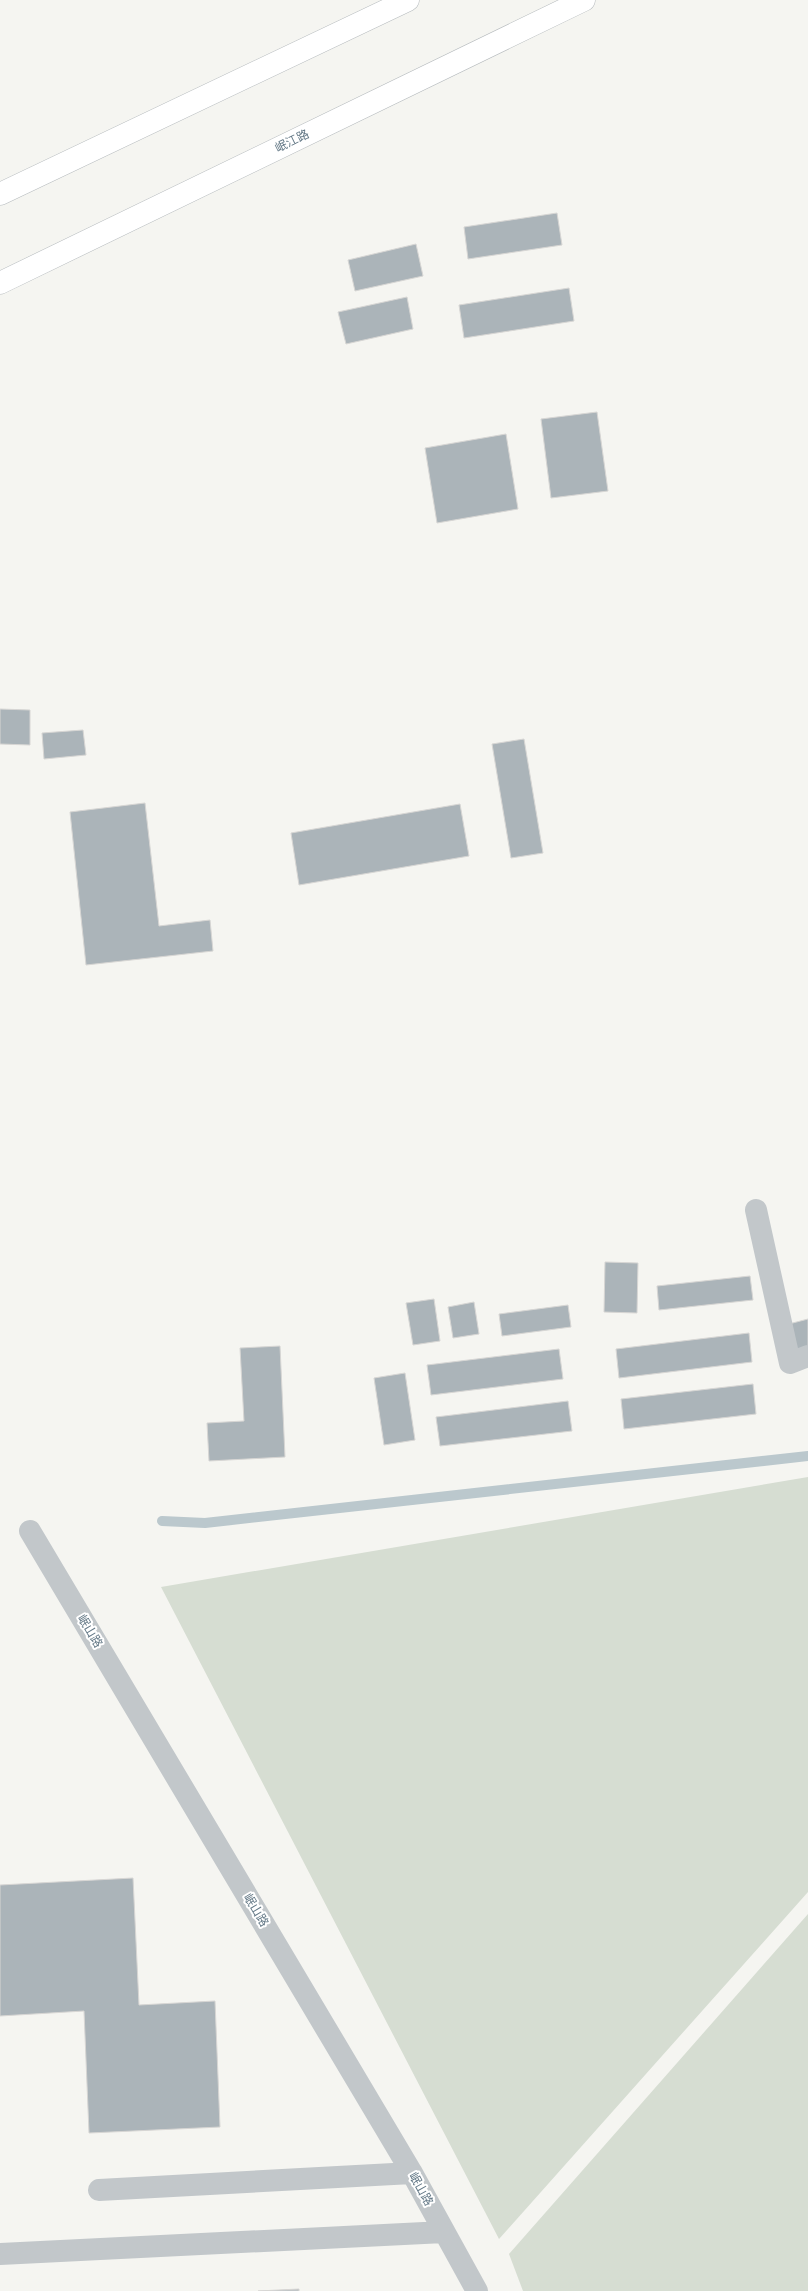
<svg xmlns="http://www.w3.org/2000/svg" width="808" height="2291" font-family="'Public Sans','Noto Sans SC',sans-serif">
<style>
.green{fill:#d6ddd2}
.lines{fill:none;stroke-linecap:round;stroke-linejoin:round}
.stream{stroke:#bbc8cd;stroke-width:10}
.building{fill:#abb4b9;stroke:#d7d6d4}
.major-casing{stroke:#b5babd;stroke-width:23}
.minor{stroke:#c2c7ca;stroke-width:22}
.major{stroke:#fff;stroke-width:22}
.labels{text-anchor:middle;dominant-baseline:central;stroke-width:4;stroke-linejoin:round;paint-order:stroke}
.street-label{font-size:12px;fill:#627785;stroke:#fff}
</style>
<rect width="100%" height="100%" fill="#f5f5f1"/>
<!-- green -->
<path class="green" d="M808,1477v415l-309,347 -338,-652z
M808,1914v377h-285l-14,-37z"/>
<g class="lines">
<!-- stream -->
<path class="stream" d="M162,1521l43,2 603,-67"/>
</g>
<!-- building -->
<path class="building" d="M557,213l5,32 -94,14 -4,-32z
M416,244l7,32 -68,15 -7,-31z
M569,288l5,33 -110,17 -5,-33z
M407,297l6,32 -67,15 -8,-32z
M597,412l11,79 -57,7 -10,-79z
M506,434l12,75 -81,14 -12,-75z
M0,709l30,1v35l-30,-1z
M83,730l3,25 -42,4 -2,-26z
M524,739l19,114 -32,5 -19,-114z
M145,803l14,123 51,-6 3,31 -127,14 -16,-153z
M460,804l9,52 -170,29 -8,-52z
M605,1262l33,1 -1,50 -33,-1z
M750,1276l3,24 -94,10 -2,-24z
M434,1299l6,42 -27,4 -7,-42z
M474,1302l5,32 -26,4 -5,-31z
M568,1305l3,22 -69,9 -3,-22z
M808,1319v29l-16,4 -7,-27z
M749,1333l3,29 -133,16 -3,-29z
M280,1346l5,111 -76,4 -2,-38 37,-2 -4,-73z
M559,1349l4,30 -132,16 -4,-30z
M405,1373l10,67 -31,5 -10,-67z
M753,1384l3,30 -132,15 -3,-30z
M568,1401l4,30 -132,15 -4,-29z
M133,1878l6,127 76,-4 5,126 -131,6 -5,-122 -84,5v-131z
M299,2289v2h-41z"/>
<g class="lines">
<!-- major casing -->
<g class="major-casing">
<path id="major" d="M0,194l408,-194
M0,283l584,-283"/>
</g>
<!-- minor -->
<path class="minor" d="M756,1210l34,153 18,-7
M30,1531l382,642 65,118
M99,2190l313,-17
M0,2254l444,-22"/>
<!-- major -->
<use href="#major" class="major"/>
</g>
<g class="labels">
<!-- street labels -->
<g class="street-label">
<text transform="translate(292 141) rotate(-26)">岷江路</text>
<text transform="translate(90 1631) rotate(59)">岷山路</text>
<text transform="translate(256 1910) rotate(59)">岷山路</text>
<text transform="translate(421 2189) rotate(61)">岷山路</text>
</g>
</g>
</svg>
